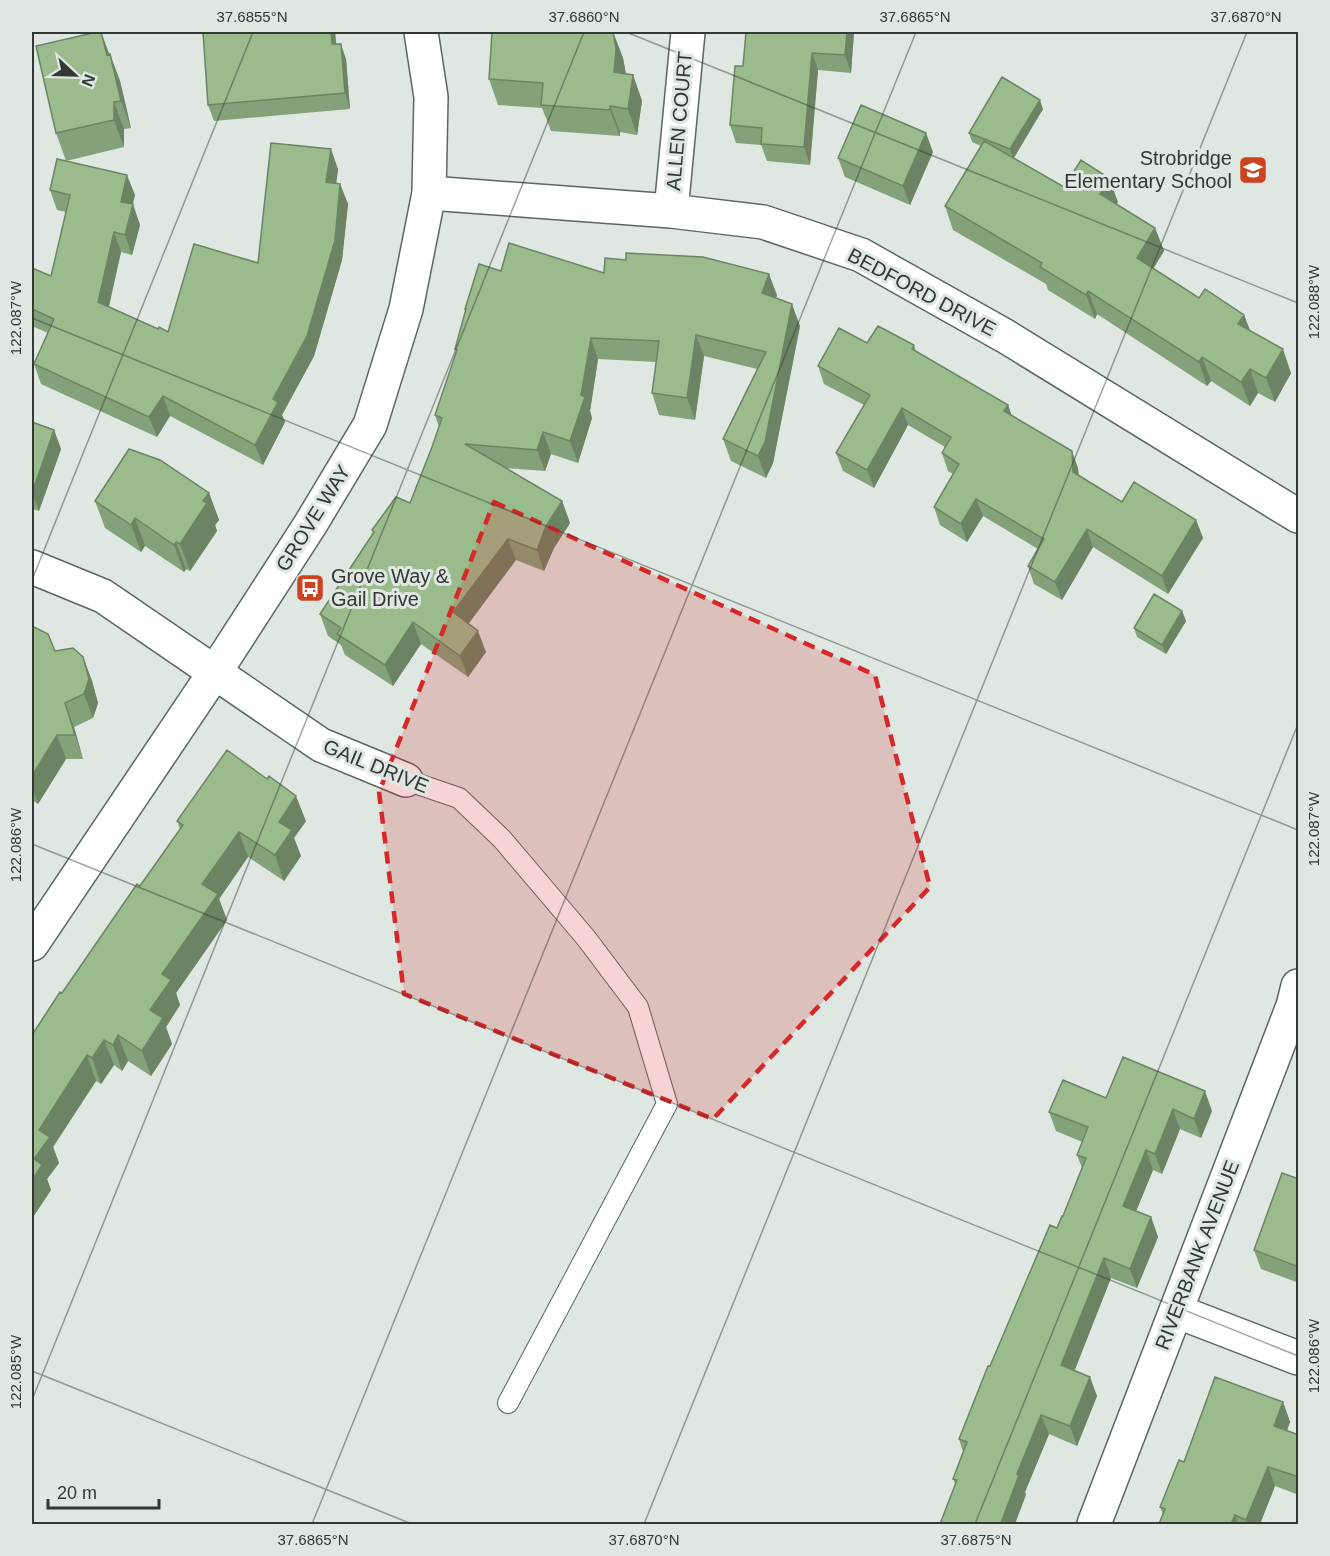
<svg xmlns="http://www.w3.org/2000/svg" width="1330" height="1556" font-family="Helvetica,sans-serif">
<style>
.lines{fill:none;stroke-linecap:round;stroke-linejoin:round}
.lane-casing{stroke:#5d6561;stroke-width:22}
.street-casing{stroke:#5d6561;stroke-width:36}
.secondary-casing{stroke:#5d6561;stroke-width:36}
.lane{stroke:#fff;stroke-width:20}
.street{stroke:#fff;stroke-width:33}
.secondary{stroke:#fff;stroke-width:33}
.wall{fill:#84a279}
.shaded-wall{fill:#6c8463}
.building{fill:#9abc8d;stroke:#6c8463;stroke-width:1.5}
.marked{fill:#d62828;fill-opacity:0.2;stroke:#d62828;stroke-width:4.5;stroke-dasharray:12 8;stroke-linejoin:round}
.ticks{fill:none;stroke:#333735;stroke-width:1.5;stroke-opacity:0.45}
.labels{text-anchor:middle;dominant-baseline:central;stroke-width:6;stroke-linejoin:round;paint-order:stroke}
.street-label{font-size:20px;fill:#333735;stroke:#dee7e2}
.poi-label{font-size:20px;fill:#333735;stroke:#dee7e2;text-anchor:end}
.neatline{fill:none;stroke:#333735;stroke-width:2}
.ticks-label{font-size:15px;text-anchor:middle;fill:#333735}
</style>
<rect width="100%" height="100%" fill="#dee7e2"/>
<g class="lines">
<!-- lane casing -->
<g class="lane-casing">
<path id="lane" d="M406,780l53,18 43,41 84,99 52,69 29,97 -159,299"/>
</g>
<!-- street casing -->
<g class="street-casing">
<path id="street" d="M429,193l242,18 92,11 98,33 144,81 293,180
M671,211l17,-179
M32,567l71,29 218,149 85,35
M1176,1311l122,47
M1094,1524l199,-518 5,-20"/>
</g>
<!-- secondary casing -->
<g class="secondary-casing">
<path id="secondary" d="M32,944l183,-272 95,-147 60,-100 36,-116 23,-116 2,-96 -10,-65"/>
</g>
<!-- lane -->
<use href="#lane" class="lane"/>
<!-- street -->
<use href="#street" class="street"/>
<!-- secondary -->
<use href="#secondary" class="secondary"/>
</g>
<!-- wall -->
<path class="wall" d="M101,32l19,49 11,47 -7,1v18l-58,14 -10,-28z
M201,32h134l1,12 10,15 4,50 -136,12 -6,-16 -4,-69 -1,1z
M613,32l10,26 3,16 7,1 9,26 -5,34 -17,-3v4l-69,-5 -9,-23 -44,-3 -9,-26z
M854,32l-3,41 -33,-3 -8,95 -43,-4 -6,-16 -25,-2 -6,-18 13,-59z
M1043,109l-29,49 50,29 54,15 -2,2 39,24 9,23 -11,18 46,29 45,17 6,16 41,42 -16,29 -17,-9 -8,13 -39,-25 -4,5 -110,-72 -2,5 -47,-29 -2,-6 -93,-54 -8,-24 36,-60 -9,-4 -3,-9z
M933,152l-23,53 -65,-28 -7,-19z
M338,169l-2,14 4,1 8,20 -6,56 -28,96 -32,59 3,7 -22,43 -93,-49 -13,21 -116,-53 -7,-20 14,-31 -16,-7v-58l19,8 15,-64 -9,-2 -7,-20 85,5 -3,9 8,21 -8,30 -11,-3 -12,55 49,22 10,3 90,-69z
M501,271l103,2 173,22 -1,3 24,28 -27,137 -7,15 -35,-17 -8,-22 34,-70 -53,-13 -9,64 -36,-5 -7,-22 4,-31 -58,-3 -8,52 2,7 -14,45 -27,-9 -6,17 -39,-3 56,33 8,22 -16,25 -10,23 -28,-11 -48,63 18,29 -18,25 -47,-33 -28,42 -48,-31 -4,-10 -13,-9 -8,-22 53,-81 -1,-3 38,-27 22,-56 7,-20 -4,-12 22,-63 -2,-3 11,-38 -1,-2z
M914,345l2,6 92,54 3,10 67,53 1,7 43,27 74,18 7,18 -35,56 -75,-47 -31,53 -28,-16 -6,-18 10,-17 -55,-33 -16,26 -27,-17 -6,-18 19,-33 -5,-3 -6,-18 3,-6 -37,-22 -34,63 -31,-17 -7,-18 28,-48 -40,-21 -6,-18z
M32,422l22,8 7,19 -22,62 -7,-2z
M209,493l10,27 -4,5 2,6 -27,40 -4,-2 -2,3 -39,-26 -4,6 -36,-24 -10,-27z
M1182,611l4,10 -20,33 -29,-17 -3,-9z
M32,626l23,25 28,6 9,24 6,22 -5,15 -19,9 9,32h-17l-28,45 -6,-4z
M177,821h129l-12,17 7,18 -17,25 -36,-24 -29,42 8,21 -51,73 4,12 -14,22 6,17 -21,32 -23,-15 -6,10 -8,-6 -13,19 -5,-3 -43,66 6,16 -12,16 4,11 -18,27 -1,-1v-181l148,-206z
M1106,1098l106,13 -11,27 -21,-9 -18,45 -9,-4 -17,41 15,6 7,20 -21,51 -26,-10 -37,92 23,26 -20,50 -28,-12 -24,58 1,3 -71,-11 -2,-5 10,-27 -4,-13 31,-73 73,-150 19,-48 -5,-13 5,-13 -26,-11 -7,-19z
M1299,1179v104l-38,-14 -7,-19z
M1283,1402l7,20 -3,9 12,4v60l-24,-9 -15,38h-101l4,-10 -3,-7 24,-45z"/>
<!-- shaded-wall -->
<path class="shaded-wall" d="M101,32l9,26 -3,-3z
M331,32h4l3,28 -6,-16z
M613,32l10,26 3,17 -12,-3z
M847,32h7l-3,41 -6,-18z
M341,44l5,15 4,50 -5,-16z
M812,53l6,17 -8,95 -6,-18z
M110,54l10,27 11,47 -10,-27z
M633,75l9,26 -5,34 -9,-26z
M1040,100l3,9 -30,50 -3,-10z
M114,102l10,27v18l-10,-27z
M610,106l10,26v4l-10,-26z
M926,133l7,19 -23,53 -7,-19z
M331,149l7,20 -4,33 -8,-20z
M127,175l8,20 -4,17 2,-8 7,21 -8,30 -7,-20 -4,-33z
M1109,178l9,24 -10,16 -8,-24z
M340,184l8,20 -6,56 -28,96 -32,59 3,7 -22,43 -8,-20 18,-46z
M1155,228l9,23 -19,31 -8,-24z
M114,232l7,20 -16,70 -7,-20z
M769,274l8,21 -7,20 -8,-22z
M1088,291l9,23 -2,5 -9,-24z
M792,304l8,22 -27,137 -7,15 -8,-22z
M1244,315l9,23 -15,-14z
M696,335l8,21 -9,64 -8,-22z
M591,338l7,21 -8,52 2,7 -14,45 -8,-22 11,-46z
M1283,349l8,24 -16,29 -9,-24z
M1202,357l9,24 -4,5 -8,-24z
M1250,369l8,24 -8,13 -9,-24z
M163,396l7,20 -13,21 -8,-20z
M1008,405l6,17 -10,-11z
M902,408l6,17 -34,63 -7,-18z
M54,430l7,19 -22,62 -7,-18z
M543,432l8,22 -6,17 -8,-21z
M1072,451l6,17 1,21 -6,-17z
M209,493l10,27 -4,5 2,6 -27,40 -10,-27z
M976,499l7,17 -16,26 -6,-18z
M562,501l8,22 -16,25 -10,23 -7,-21 9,-24z
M135,518l10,28 -4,6 -10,-27z
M1196,520l7,18 -35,56 -6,-18z
M1087,529l6,18 -31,53 -7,-18z
M508,539l8,21 -55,74 -8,-22z
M176,542l10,27 -2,3 -10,-27z
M1182,611l4,10 -20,33 -4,-9z
M413,622l8,22 -28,42 -8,-21z
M478,631l8,21 -18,25 -8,-21z
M83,657l9,24 6,22 -5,15 -9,-24z
M65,703l9,24 9,32 -8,-24z
M57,735l9,24 -28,45 -6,-18v-10z
M296,796l10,25 -12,17 7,18 -17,25 -9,-26 4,-33z
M239,832l9,25 -29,42 8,21 -51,73 4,12 -14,22 6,17 -21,32 -9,-25 8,-41 12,-36 40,-90z
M118,1035l10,26 -6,10 -9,-26z
M104,1040l10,25 -13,19 -9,-26z
M87,1055l9,26 -43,66 6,16 -12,16 4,11 -18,27 -1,-4v-33l7,-50z
M1205,1091l7,20 -11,27 -7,-19z
M1173,1109l7,20 -18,45 -7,-20z
M1146,1150l7,20 -23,56 -7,-20z
M1151,1217l7,20 -21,51 -7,-19z
M1104,1258l7,20 -42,107 -8,-20z
M1090,1377l7,19 -20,50 -7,-20z
M1283,1402l7,20 -9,24 -7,-20z
M1041,1415l8,19 -24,58 1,3 -11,29h-14l16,-50z
M1268,1467l7,19 -15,38h-12l-2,-4z
M1235,1515l3,9h-7z"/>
<!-- building -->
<path class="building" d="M97,32h4l6,23 3,-1 11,47 -7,1v18l-58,13 -20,-87z
M203,32h128l1,12h9l4,49 -137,12z
M492,32h121l3,17 -2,23 19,3 -5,34 -18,-3v4l-69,-5 2,-22 -54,-4z
M746,32h101l-2,23 -33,-2 -8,94 -43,-3 1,-16 -32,-3 5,-59h8z
M1002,77l38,23 -30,49 -41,-16z
M861,105l65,28 -23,53 -65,-28z
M984,141l80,46 17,-27 28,18 -9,16 55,34 -18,30 62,40 6,-9 39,26 -6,9 45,25 -17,29 -16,-9 -9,13 -39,-25 -3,5 -111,-71 -2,4 -46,-28 2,-4 -97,-57z
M271,143l60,6 -5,33 14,2 -5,56 -28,96 -34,63 5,3 -23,43 -92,-49 -14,21 -115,-53 20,-45 -22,-10v-41l19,8 19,-81 -20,-5 7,-31 70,16 -6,27 12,2 -8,31 -11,-3 -16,70 60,27 1,-2 9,5 26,-88 64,19z
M509,243l95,30 1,-15 21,2v-7l77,4 66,17 -7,19 30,11 -27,138 -7,14 -35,-17 43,-87 -70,-17 -9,63 -35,-5 7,-52 -68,-3 -10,57 4,2 -15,44 -27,-9 -6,18 -72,-6 97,57 -16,25 -9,24 -29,-11 -55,73 25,19 -18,25 -47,-34 -28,43 -48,-31 4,-6 -21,-14 54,-82 -2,-2 24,-33 14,6 22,-56 10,-29 -7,-3 22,-65 -2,-1 11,-40h-1l14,-45 22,7z
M878,326l36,19 -2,4 96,56 -4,6 68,40 1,21 49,30 12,-20 62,38 -34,56 -75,-47 -32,53 -27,-16 16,-27 -68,-40 -15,25 -27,-17 25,-43 -17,-11 9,-16 -49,-29 -35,62 -31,-17 34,-58 -52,-29 21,-38 28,15z
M32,422l22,8 -22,63z
M129,449l31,11 49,33 -6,8 4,2 -27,41 -4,-2 -2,3 -39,-27 -4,7 -36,-24z
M1154,594l28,17 -20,34 -28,-17z
M32,626l16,8 7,17 18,-3 10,9 6,22 -5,15 -19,9 10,32h-18l-25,41z
M227,750l40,29 2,-3 27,20 -17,26 13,8 -17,25 -36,-23 -37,52 16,10 -56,80 9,6 -21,30 13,8 -21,33 -24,-16 -5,10 -9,-5 -12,18 -5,-3 -48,75 11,7 -16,22 8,6 -10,15v-145l28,-43 2,1 75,-109 3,2 43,-61 -6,-4z
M1123,1057l82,34 -11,28 -21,-10 -18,45 -9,-4 -23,56 28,11 -21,52 -26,-11 -43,107 29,12 -20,49 -29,-11 -24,59 2,1 -18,48 3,1h-64l17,-44 -4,-1 14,-37 -8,-3 29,-73h2l60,-141 7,3 5,-12h1l23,-58 -9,-3 11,-28 -39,-15 14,-32 43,18z
M1282,1173l17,6v88l-45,-17z
M1215,1377l68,25 -9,24 25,9v42l-31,-10 -22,53 -11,-5 -4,9h-72l6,-15 -5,-2 19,-47 5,2z"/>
<!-- marked area -->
<path class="marked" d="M494,502l381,173 55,212 -217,232 -309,-125 -25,-202z"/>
<!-- ticks -->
<path class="ticks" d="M626,32l672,271M32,318l1266,512M32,580l221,-548M32,844l1266,512M32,1371l380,153M32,1400l552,-1368M312,1524l604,-1492M644,1524l603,-1492M975,1524l323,-800"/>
<!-- icons -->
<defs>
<g id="school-square" transform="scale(1.5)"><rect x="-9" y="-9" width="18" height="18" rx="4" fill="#cd4320" stroke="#dee7e2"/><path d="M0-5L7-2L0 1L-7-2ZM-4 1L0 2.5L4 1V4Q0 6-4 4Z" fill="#fff"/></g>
<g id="bus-square" transform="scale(1.5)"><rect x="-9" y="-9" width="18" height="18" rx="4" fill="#cd4320" stroke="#dee7e2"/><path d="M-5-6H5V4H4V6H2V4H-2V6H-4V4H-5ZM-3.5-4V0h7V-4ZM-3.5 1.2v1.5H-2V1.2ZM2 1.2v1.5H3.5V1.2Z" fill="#fff"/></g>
</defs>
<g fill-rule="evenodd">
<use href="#school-square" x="1253" y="170"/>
<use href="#bus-square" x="310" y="588"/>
</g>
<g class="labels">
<!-- street labels -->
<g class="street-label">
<text transform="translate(679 121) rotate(-85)">ALLEN COURT</text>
<text transform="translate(922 292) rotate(28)">BEDFORD DRIVE</text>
<text transform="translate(313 518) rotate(-58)">GROVE WAY</text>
<text transform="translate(376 766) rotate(22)">GAIL DRIVE</text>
<text transform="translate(1197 1255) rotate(-69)">RIVERBANK AVENUE</text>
</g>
<!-- poi labels -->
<g class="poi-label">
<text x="1232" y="158">Strobridge<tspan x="1232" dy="23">Elementary School</tspan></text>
<text x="331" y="576" text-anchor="start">Grove Way &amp;<tspan x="331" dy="23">Gail Drive</tspan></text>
</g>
</g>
<!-- border -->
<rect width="1330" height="1556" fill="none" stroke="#dee7e2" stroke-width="66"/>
<!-- north arrow -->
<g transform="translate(75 75) rotate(112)" stroke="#dee7e2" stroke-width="4.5" paint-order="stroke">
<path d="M0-4.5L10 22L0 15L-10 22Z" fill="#333735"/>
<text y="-9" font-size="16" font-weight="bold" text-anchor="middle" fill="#333735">N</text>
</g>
<!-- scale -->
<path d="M48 1499v9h111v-9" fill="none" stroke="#333735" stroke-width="3"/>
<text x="57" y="1499" font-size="18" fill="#333735" stroke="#dee7e2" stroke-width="4.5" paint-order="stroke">20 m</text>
<rect x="33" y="33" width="1264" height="1490" class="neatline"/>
<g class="ticks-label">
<text x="252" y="22">37.6855°N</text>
<text x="584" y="22">37.6860°N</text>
<text x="915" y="22">37.6865°N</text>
<text x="1246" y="22">37.6870°N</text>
<text transform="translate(1314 302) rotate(-90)" y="5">122.088°W</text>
<text transform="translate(16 318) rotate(-90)" y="5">122.087°W</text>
<text transform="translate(1314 829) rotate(-90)" y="5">122.087°W</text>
<text transform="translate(16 845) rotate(-90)" y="5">122.086°W</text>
<text transform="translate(1314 1356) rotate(-90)" y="5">122.086°W</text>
<text transform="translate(16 1372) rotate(-90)" y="5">122.085°W</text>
<text x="313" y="1545">37.6865°N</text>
<text x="644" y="1545">37.6870°N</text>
<text x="976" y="1545">37.6875°N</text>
</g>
</svg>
